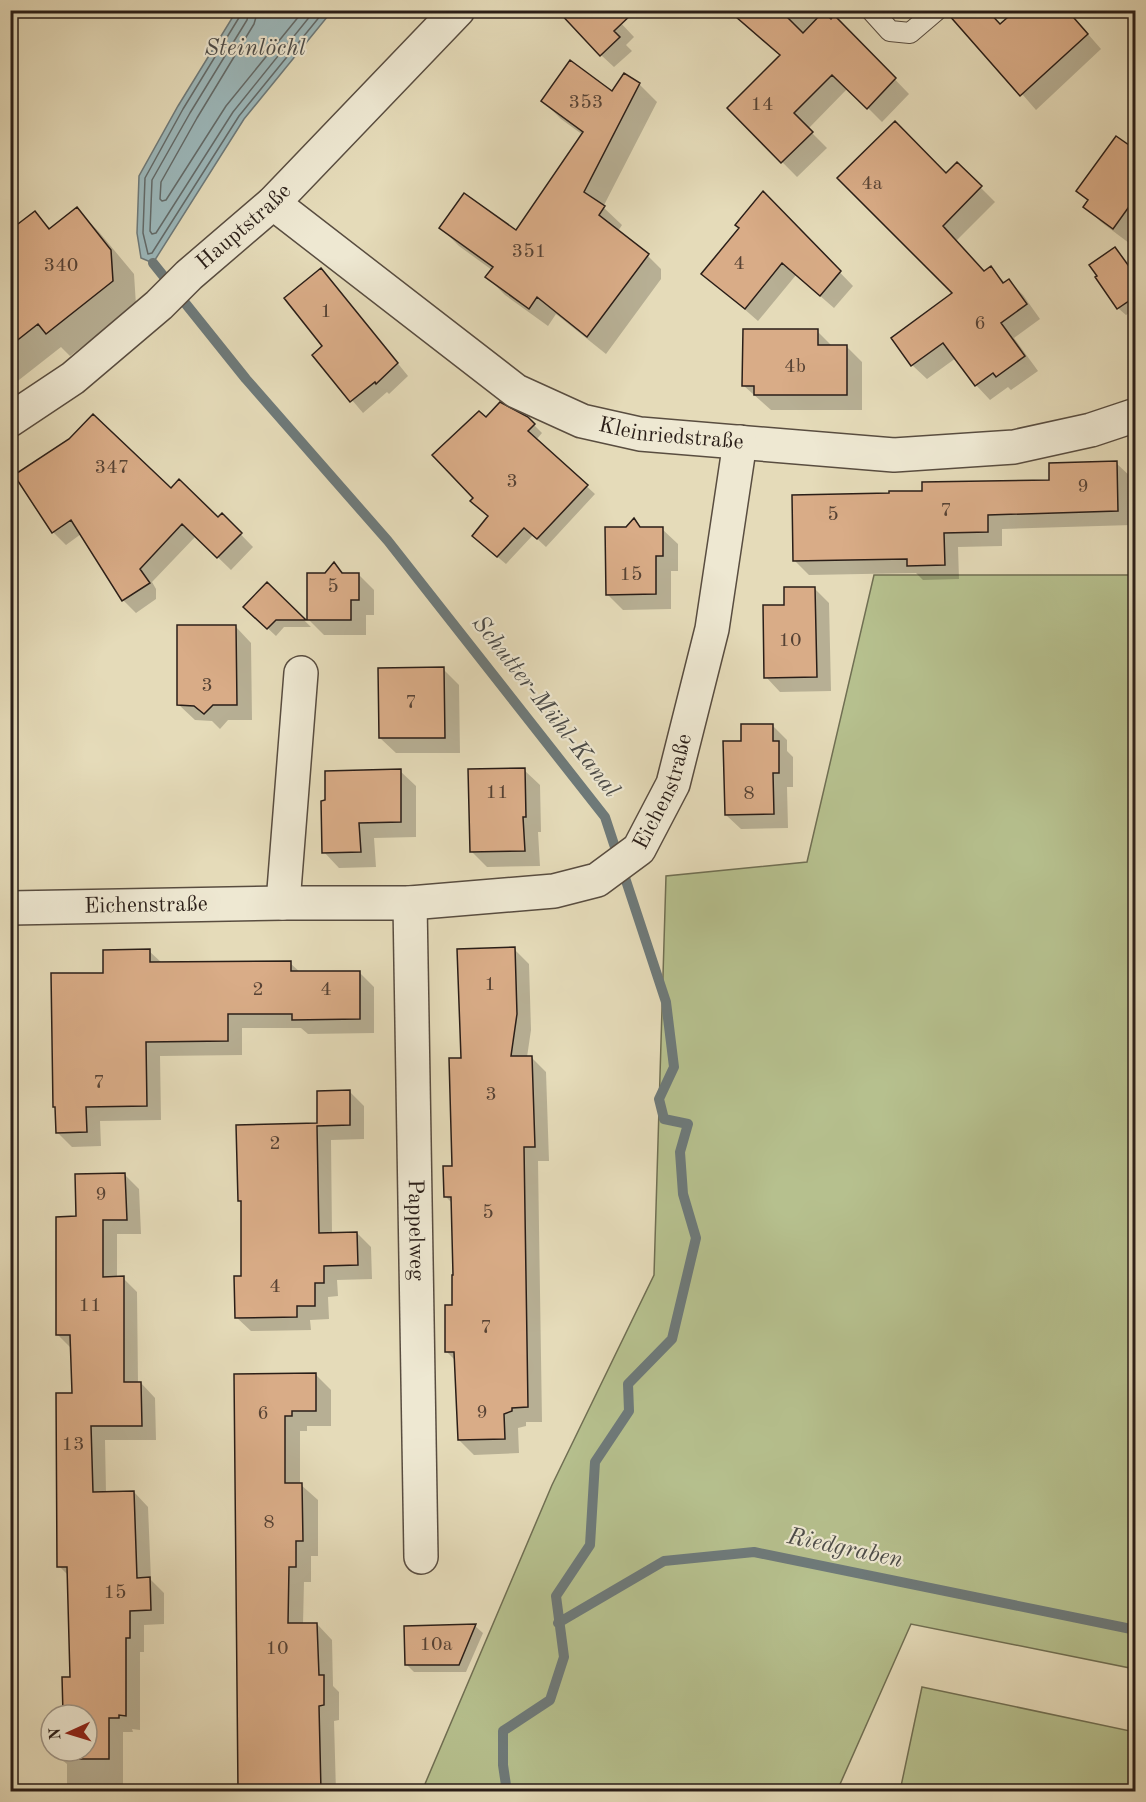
<svg xmlns="http://www.w3.org/2000/svg" width="1146" height="1802" font-family="'Old Standard TT',serif">
<style>
.green{fill:#b6c08e;stroke:#706f53;stroke-width:1.5}
.water{fill:#9cb8bb;stroke:#6e7a7a;stroke-width:1.5}
.shadow{fill:#0003}
.lines{fill:none;stroke-linecap:round;stroke-linejoin:round}
.shore{stroke:#636b6a;stroke-width:1.5}
.stream{stroke:#6e7a7a;stroke-width:10}
.building{fill:#d9ac87;stroke:#2a1e18;stroke-width:1.5}
.lane-casing{stroke:#594d40;stroke-width:22}
.street-casing{stroke:#594d40;stroke-width:36}
.lane{stroke:#eee8d2;stroke-width:20}
.street{stroke:#eee8d2;stroke-width:33}
.labels{text-anchor:middle;dominant-baseline:central;stroke-width:4.5;stroke-linejoin:round;paint-order:stroke}
.number-label{font-size:20px;fill:#564234}
.street-label{font-size:22px;fill:#2a1e18;stroke:#eee8d2}
.water-label{font-size:24px;font-style:italic;fill:#4c4c49;stroke:#eee8d2}
</style>
<rect width="100%" height="100%" fill="#e5dbb9"/>
<filter id="stains"><feTurbulence type="fractalNoise" baseFrequency=".00333" numOctaves="4"/><feColorMatrix values="0 0 0 0 .2 0 0 0 0 .09 0 0 0 0 .02 0 0 0 .5 -.17"/></filter>
<radialGradient id="worn" r=".72"><stop offset=".6" stop-color="#630" stop-opacity="0"/><stop offset="1" stop-color="#630" stop-opacity=".3"/></radialGradient>
<!-- green -->
<path class="green" d="M874,575h261v1094l-224,-45 -74,167h-415l130,-306 102,-210 12,-399 141,-14z
M922,1687l213,45v59h-235z"/>
<!-- water -->
<path class="water" d="M237,10l95,1 -88,108 -91,144 -12,-5 -4,-25 2,-57 39,-70z"/>
<!-- shadow -->
<path class="shadow" d="M751,10h77l81,84 -27,28 -34,-34 -40,41 19,19 -30,29 -68,-69 52,-52 -39,-36z
M903,10h19l-10,9z
M949,10h37l15,16 66,-16 34,39 -65,61z
M618,20l16,17 -8,8 6,6 -18,16 -13,-12z
M639,84l18,18 -54,105 19,18 -4,6 25,20 18,18v10l-55,75 -50,-40 -8,12 -43,-31 -18,-18 5,-7 -33,-24 -18,-18 76,4 66,-97 -22,-16 -18,-18 69,-8z
M1136,152v83l-7,8 -28,-21 -16,-15 4,-5 -11,-11z
M957,164l38,38 -39,39 29,31 6,-4 14,15 4,-2 14,14 17,24 -26,19 24,33 -27,19 -3,-3 -18,13 -14,-15 -20,-27 -29,21 -15,-14 -19,-26 62,-46 -116,-115 107,-3z
M763,193l90,93 -19,22 -38,-33 -38,46 -55,-48 37,-44z
M77,209l22,23 35,42 2,31 -66,51 -9,-9 -51,40v-155l24,-19 17,16z
M1115,249l21,26v33l-10,7 -8,-7z
M332,282l76,94 -19,18 -2,-2 -24,21 -49,-58 11,-9z
M817,331l16,16h14l15,15v48h-91l-27,-24z
M486,419l48,6 8,8 -6,7 59,54 -49,53 -13,-12 -27,29 -24,-20 7,-27 -14,-19z
M1116,463l15,14 1,48 -130,4v17l-44,1 1,32 -36,1 -7,-7 -107,2 -15,-15z
M16,476l202,43 4,-4 31,32 -22,23 -35,-34 -44,46 4,7v10l-20,14 -13,-13 -42,-66 -15,11 -13,-13z
M634,520l8,9h20l16,15v27h-7v38l-48,1 -16,-16 20,-65z
M334,564l11,10h13l16,16v25h-8v20h-42l-16,-16 18,-45z
M267,584l44,43h-27l-8,9 -31,-29z
M815,589l14,14 2,88 -51,1 -14,-15 20,-71z
M236,627l15,16 1,77h-24l-8,9 -8,-8 -17,-1 -16,-15z
M443,669l16,16 1,68h-64l-16,-15z
M772,725l15,15v11l6,6v30h-6l1,41 -47,1 -15,-14z
M524,770l16,15 1,47h-3l2,34 -53,1 -16,-16z
M400,771l16,15v51l-42,1 2,29 -37,1 -15,-16z
M514,949l15,15 2,66 -4,27h4l15,15 3,89h-11l4,261h-16v4l-8,2 1,25 -45,2 -15,-15 -3,-79 -10,-10 7,-44v-103l-8,-8 8,-29 10,-108z
M149,951l13,12h128l11,10 58,-1 15,15v46l-66,1 -7,-6h-59v27l-82,1 1,64 -61,1 1,25 -29,1 -15,-15 47,-158z
M350,1092l14,14v33l-33,1 1,94 25,-1 14,14 1,32 -35,1 1,16 -10,1 1,22 -19,1 1,10 -60,1 -15,-14 6,-39 1,-74 -3,-4z
M125,1175l14,14 2,45h-24v44h6l14,14 1,91h3l14,15 1,42h-51l1,53 28,-1 14,15 3,73 13,13v31l-20,1v27h-4v78l-8,-1 1,3h-10v60h-56v-28l-6,-5v-8h26v-36h-23l8,-37 -3,-102 -10,-10 15,-172 -2,-45 -14,-14 19,-117z
M315,1374l16,16v36h-24v5h-7v53l18,16v56h-7v26h-7l-1,42h14l15,16 1,46 6,6v28l-5,1 2,71h-96l-5,-417z
M475,1626l8,7 -17,39h-52l-8,-8v-37z"/>
<g class="lines">
<!-- shore -->
<path class="shore" d="M241,10l-1,6 -57,93 -38,69 -2,55 5,21 4,-1 87,-137 86,-106
M249,10l-2,10 -57,93 -38,67 -2,51 2,3 4,-1 77,-121 82,-102
M258,10l-4,14 -57,94 -36,64 -1,17 2,2 4,-1 60,-94 78,-96"/>
<!-- stream -->
<path class="stream" d="M153,263l93,116 142,162 217,276 61,185 8,65 -15,32 5,20 24,5 -8,28 3,42 13,44 -24,101 -44,45 1,27 -34,51 -5,83 -34,51 8,61 -14,43 -47,31v34l4,27
M558,1623l106,-62 90,-9 382,78"/>
</g>
<!-- building -->
<path class="building" d="M557,10h79l-22,21 6,6 -20,19z
M728,10h52l23,23 20,-21 8,7 3,-4 62,63 -29,31 -35,-34 -38,38 19,19 -32,31 -54,-55 53,-53z
M949,10h38l13,14 16,-14h51l21,24 -68,62 -72,-82z
M570,60l42,31 12,-18 16,10 -56,109 21,14 -6,9 50,39 -62,83 -50,-40 -8,12 -44,-32 8,-10 -54,-39 25,-35 52,37 67,-98 -42,-31z
M895,121l51,52 11,-11 25,24 -39,40 41,45 7,-5 12,17 6,-4 18,25 -26,19 24,33 -29,21 -3,-4 -18,13 -32,-43 -32,23 -20,-28 61,-45 -115,-115z
M1116,136l20,14v47l-23,32 -30,-22 5,-7 -12,-9z
M763,191l78,80 -21,25 -38,-33 -37,46 -44,-35 38,-46 -4,-3z
M77,207l34,43 2,31 -67,53 -8,-10 -28,22v-116l25,-19 14,18z
M1115,247l21,29v20l-19,13 -22,-32 2,-1 -8,-11z
M321,268l77,95 -22,21 -1,-2 -25,20 -38,-47 10,-9 -38,-48z
M743,329h75v16h29v50h-93v-9h-12z
M500,402l28,15 7,7 -7,7 60,54 -51,54 -13,-11 -27,29 -25,-21 16,-20 -18,-15 3,-3 -41,-43 47,-44 7,6z
M93,414l78,74 8,-9 39,38 4,-4 20,20 -25,25 -35,-34 -42,45 10,14 -28,18 -51,-81 -19,13 -38,-58 55,-36z
M1117,461l1,50 -130,4v17l-44,1 1,32 -38,1v-7l-114,2 -1,-66 97,-2v-2h33v-9l127,-2v-17z
M634,518l6,9h23v29h-7v38l-50,1 -1,-68h21z
M334,562l8,11h17v27h-8v20h-44v-47h18z
M267,582l39,38h-30l-9,9 -24,-22z
M784,587h31l2,90 -53,1 -1,-73h21z
M177,625h59l1,80h-24l-9,9 -10,-8 -17,-1z
M444,667l1,71h-66l-1,-70z
M741,724h32v17h6v32h-6l1,41 -49,1 -2,-74h18z
M525,768l1,49h-3l2,34 -55,1 -2,-83z
M401,769v53l-42,1 2,29 -39,1 -1,-52 4,-1v-29z
M515,947l2,67 -6,42h21l3,91h-11l4,260 -16,1v3l-8,3 1,25 -47,1 -4,-88h-9v-47h7v-30h1l-2,-78h-7l-1,-31h9l-3,-108h12l-4,-109z
M150,949v13l141,-1v10h69v48l-68,1v-6h-64v27l-82,1 1,64 -61,1 1,25 -31,1 -1,-26h-2l-2,-134h52v-23z
M350,1090v35l-33,1 2,107 38,-1 1,33 -34,1v17h-9v23h-18v11l-62,1 -1,-42h7v-75h-3l-2,-76 81,-2v-32z
M125,1173l2,47h-24v57l21,-1v106h17l1,44h-51l2,66 41,-1 3,87 13,-1 1,33 -21,1v27h-4v78l-7,-1v3h-10v41h-49v-8h27v-36h-27l3,-1 -1,-37h8l-3,-110h-10l-1,-174h16l-2,-58h-14v-118l20,-1 -1,-42z
M316,1373v38h-24v5h-7v67h17l1,58h-7v26h-7l-1,56h29l2,52h5v30l-5,1 2,85h-83l-4,-417z
M476,1624l-17,41h-54l-1,-39z"/>
<g class="lines">
<!-- lane casing -->
<g class="lane-casing">
<path id="lane" d="M871,10l19,21 20,2 27,-23"/>
</g>
<!-- street casing -->
<g class="street-casing">
<g id="street">
<path id="s1" d="M273,203l243,188 66,30 58,13 254,21 120,-8 77,-17 45,-15"/>
<path id="s2" d="M10,420l63,-42 86,-73 30,-30 84,-72 185,-193"/>
<path d="M283,903l18,-230"/>
<path id="s3" d="M410,903l11,654"/>
<path id="s4" d="M10,908l273,-5h127l144,-12 43,-11 42,-31 34,-65 39,-155 28,-187"/>
</g>
</g>
<!-- lane -->
<use href="#lane" class="lane"/>
<!-- street -->
<use href="#street" class="street"/>
</g>
<g class="labels">
<!-- number labels -->
<g class="number-label">
<text x="586" y="103">353</text>
<text x="762" y="105">14</text>
<text x="872" y="184">4a</text>
<text x="529" y="252">351</text>
<text x="739" y="264">4</text>
<text x="61" y="266">340</text>
<text x="326" y="312">1</text>
<text x="980" y="324">6</text>
<text x="795" y="367">4b</text>
<text x="112" y="468">347</text>
<text x="512" y="482">3</text>
<text x="1083" y="487">9</text>
<text x="946" y="511">7</text>
<text x="833" y="515">5</text>
<text x="631" y="575">15</text>
<text x="333" y="587">5</text>
<text x="790" y="641">10</text>
<text x="207" y="686">3</text>
<text x="411" y="703">7</text>
<text x="497" y="793">11</text>
<text x="749" y="794">8</text>
<text x="490" y="985">1</text>
<text x="258" y="990">2</text>
<text x="326" y="990">4</text>
<text x="99" y="1083">7</text>
<text x="491" y="1095">3</text>
<text x="275" y="1144">2</text>
<text x="101" y="1195">9</text>
<text x="488" y="1213">5</text>
<text x="275" y="1287">4</text>
<text x="90" y="1306">11</text>
<text x="486" y="1328">7</text>
<text x="482" y="1413">9</text>
<text x="263" y="1414">6</text>
<text x="73" y="1445">13</text>
<text x="269" y="1523">8</text>
<text x="115" y="1593">15</text>
<text x="436" y="1645">10a</text>
<text x="277" y="1649">10</text>
</g>
<!-- street labels -->
<g class="street-label">
<text stroke="none"><textPath href="#s2" startOffset="304">Hauptstraße</textPath></text>
<text stroke="none"><textPath href="#s1" startOffset="470">Kleinriedstraße</textPath></text>
<text stroke="none"><textPath href="#s4" startOffset="704">Eichenstraße</textPath></text>
<text stroke="none"><textPath href="#s4" startOffset="136">Eichenstraße</textPath></text>
<text stroke="none"><textPath href="#s3" startOffset="327">Pappelweg</textPath></text>
</g>
<!-- water labels -->
<g class="water-label">
<text x="255" y="49">Steinlöchl</text>
<text transform="translate(545 707) rotate(52)">Schutter-Mühl-Kanal</text>
<text transform="translate(845 1549) rotate(12)">Riedgraben</text>
</g>
</g>
<!-- margin -->
<rect width="1146" height="1802" fill="none" stroke="#e5dbb9" stroke-width="36"/>
<rect x="12" y="12" width="1122" height="1778" fill="none" stroke="#2a1e18" stroke-width="3"/>
<rect x="18" y="18" width="1110" height="1766" fill="none" stroke="#2a1e18" stroke-width="1.5"/>
<!-- north arrow -->
<g transform="translate(69 1733) rotate(266)"><circle r="28" fill="#eee8d2" stroke="#a09788" stroke-width="1.5"/>
<path d="M0-4.5L10 22L0 15L-10 22Z" fill="#8f2418"/>
<text y="-9" font-size="16" font-weight="bold" text-anchor="middle" fill="#2a1e18">N</text>
</g>
<rect width="100%" height="100%" filter="url(#stains)"/>
<rect width="100%" height="100%" fill="url(#worn)"/>
</svg>
